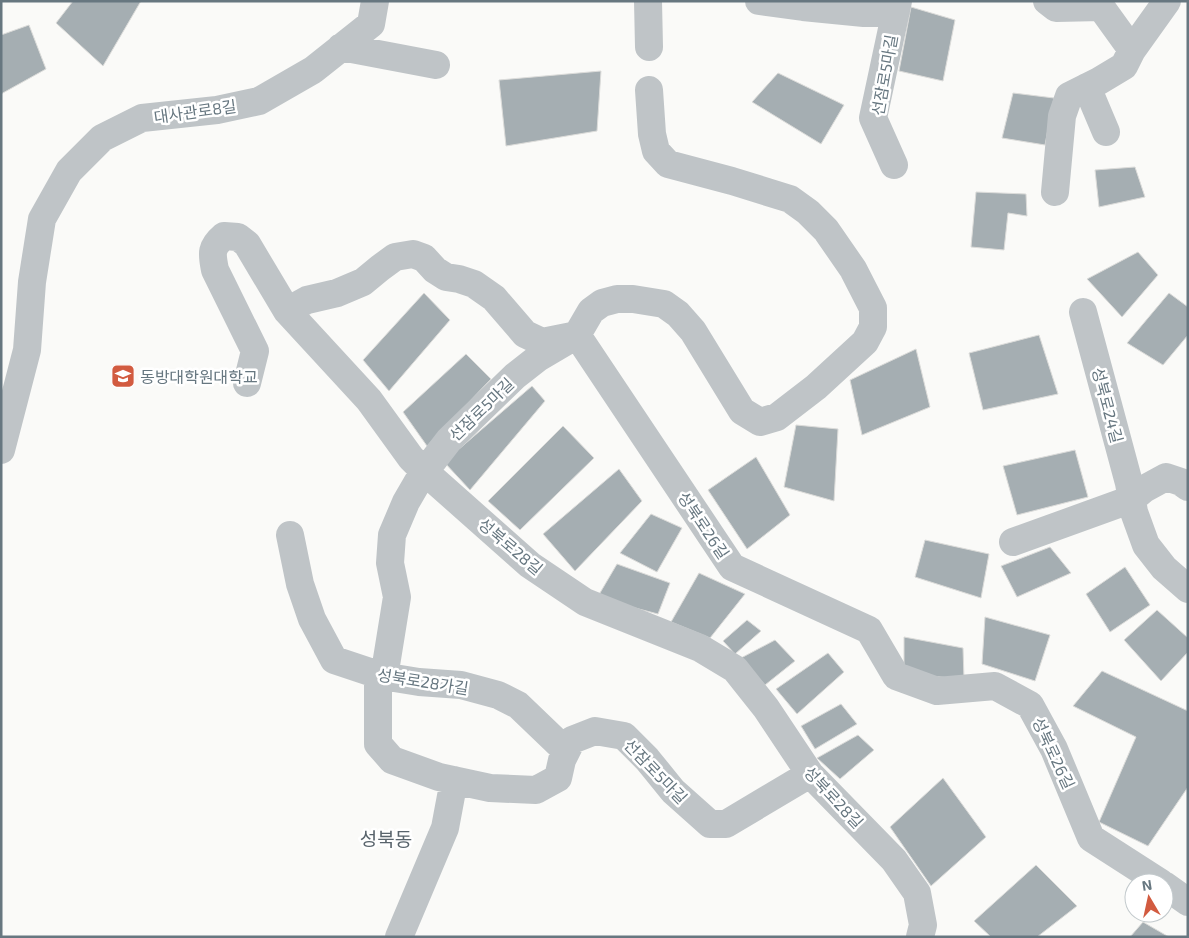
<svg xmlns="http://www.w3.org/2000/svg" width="1189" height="938" font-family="'Exo 2','Noto Sans KR',sans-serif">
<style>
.building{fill:#a5aeb2;stroke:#dcdcda}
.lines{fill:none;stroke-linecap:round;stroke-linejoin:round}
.minor{stroke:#bfc4c7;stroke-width:28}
.labels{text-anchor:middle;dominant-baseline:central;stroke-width:5;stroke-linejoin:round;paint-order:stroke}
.street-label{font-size:16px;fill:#677780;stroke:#fff}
.poi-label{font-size:16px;fill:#677780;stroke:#fff;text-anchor:start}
.quarter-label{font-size:19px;fill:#59646c;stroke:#fff}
</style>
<rect width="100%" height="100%" fill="#fafaf8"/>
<!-- building -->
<path class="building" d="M73,1h68l-38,65 -47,-43z
M911,7l44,13 -12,61 -44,-10z
M29,25l17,44 -45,25v-59z
M601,71l-4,60 -91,15 -7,-66z
M778,73l66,32 -23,39 -69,-42z
M1013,93l41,5 -9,47 -43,-7z
M1135,167l10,30 -46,10 -4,-37z
M976,192l50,2 1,22 -19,-3 -4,37 -33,-3z
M1138,252l20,23 -36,42 -35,-38z
M424,293l26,27 -61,71 -26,-31z
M1169,293l19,14v28l-25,30 -36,-22z
M1039,335l19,59 -75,16 -14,-57z
M916,349l14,58 -68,28 -12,-55z
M466,354l25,25 -64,67 -24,-34z
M532,386l13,15 -75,89 -26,-28z
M796,425l42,4 -4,72 -50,-14z
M563,426l31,32 -74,72 -32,-29z
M1075,450l13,47 -71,18 -14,-49z
M756,457l34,58 -43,34 -39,-59z
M619,469l23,32 -67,70 -32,-37z
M651,514l31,14 -25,44 -37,-19z
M925,540l64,14 -8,44 -66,-21z
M1050,547l21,26 -54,24 -16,-31z
M617,564l53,19 -12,31 -61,-16z
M1125,567l25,38 -40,27 -24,-38z
M699,573l46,21 -35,44 -39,-16z
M1157,610l31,28v14l-27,29 -37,-41z
M985,617l65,18 -15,46 -53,-17z
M747,620l14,11 -26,23 -12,-13z
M904,637l59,11 1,31 -60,-5z
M775,640l20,21 -30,24 -24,-27z
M828,653l16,19 -47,42 -21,-25z
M1102,671l86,40v76l-40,59 -49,-24 37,-85 -63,-31z
M841,704l16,20 -42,25 -14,-23z
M858,735l16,15 -34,29 -23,-21z
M943,778l43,59 -55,49 -41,-59z
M1036,865l41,41 -40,31h-46l-17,-16z
M1143,922l26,15h-39z"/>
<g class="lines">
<!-- minor -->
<path class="minor" d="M648,1l1,46
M759,1l44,6 61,6 32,-2
M1047,1l9,7 45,-1 31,43
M341,47l95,18
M1087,87l19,45
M649,90l3,44 4,17 12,13 64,17 58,18 18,13 18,18 27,39 20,39v19l-8,15 -49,45 -39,30 -17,5 -18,-11 -49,-80 -15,-17 -14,-10 -31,-5h-16l-15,4 -11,8 -14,24 -39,23 -23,18 -66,64 -17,22 -8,9 -18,31 -14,33 -2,28 7,34 -11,68 -8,20v59l14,16 47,17 51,11 46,2 22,-12 4,-18 10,-20 23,-9 29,5 23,23 26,32 37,33h16l84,-50
M894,165l-21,-47 25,-117
M1055,192l7,-76 7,-20 30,-15 25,-15 8,-16 35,-49
M287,311l20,-11 30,-7 26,-11 17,-14 15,-11 18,-3 11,4 11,12 11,7 13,2 15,5 20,14 31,36 17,8 35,-7 155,232 137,63 27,46 41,15 58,-5 35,19 24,44 37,89 70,45
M1083,312l46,171 5,29 12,33 18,23 24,21
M247,383l8,-32 -40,-81c-3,-16 -5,-22 9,-34l14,1 9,7 40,67 82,89 42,58 13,13 106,94 55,37 115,46 35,21 31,39 44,66 84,86 23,33 6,32 -3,12
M1,450l26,-100 5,-68 10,-63 27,-48 33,-33 40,-20 75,-8 42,-9 54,-31 58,-46 4,-23
M290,535l10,49 12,35 22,41 48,16 37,6 42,3 37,10 20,10 48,46
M1013,542l119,-43 12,-10 22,-12 15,5 7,5
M1164,885l24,17
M399,937l46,-109 9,-48"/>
</g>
<!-- icons -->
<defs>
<g id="university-square" transform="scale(1.25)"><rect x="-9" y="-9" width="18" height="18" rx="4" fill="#d25b40" stroke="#fff"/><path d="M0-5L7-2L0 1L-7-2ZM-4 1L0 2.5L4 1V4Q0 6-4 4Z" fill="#fff"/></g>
</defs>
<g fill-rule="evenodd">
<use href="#university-square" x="123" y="376"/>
</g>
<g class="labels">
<!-- street labels -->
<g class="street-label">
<text transform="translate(884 75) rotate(-80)">선잠로5마길</text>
<text transform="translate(195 111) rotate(-8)">대사관로8길</text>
<text transform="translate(1108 405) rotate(75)">성북로24길</text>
<text transform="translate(481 409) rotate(-44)">선잠로5마길</text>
<text transform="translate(704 525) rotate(56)">성북로26길</text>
<text transform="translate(511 546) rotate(40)">성북로28길</text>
<text transform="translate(423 681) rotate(9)">성북로28가길</text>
<text transform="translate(1054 753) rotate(65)">성북로26길</text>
<text transform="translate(656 771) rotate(46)">선잠로5마길</text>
<text transform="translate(834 797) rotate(47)">성북로28길</text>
</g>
<!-- poi labels -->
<g class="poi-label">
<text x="140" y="376">동방대학원대학교</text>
</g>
<!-- quarter labels -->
<g class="quarter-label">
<text x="386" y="838">성북동</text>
</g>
</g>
<!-- border -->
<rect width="1189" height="938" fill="none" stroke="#677780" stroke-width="5"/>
<!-- north arrow -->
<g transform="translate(1149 898) rotate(351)"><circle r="24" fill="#ffffff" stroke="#c2c9cc"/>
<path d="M0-4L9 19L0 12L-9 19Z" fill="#d25b40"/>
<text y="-8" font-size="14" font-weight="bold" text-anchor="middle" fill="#677780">N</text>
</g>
</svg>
